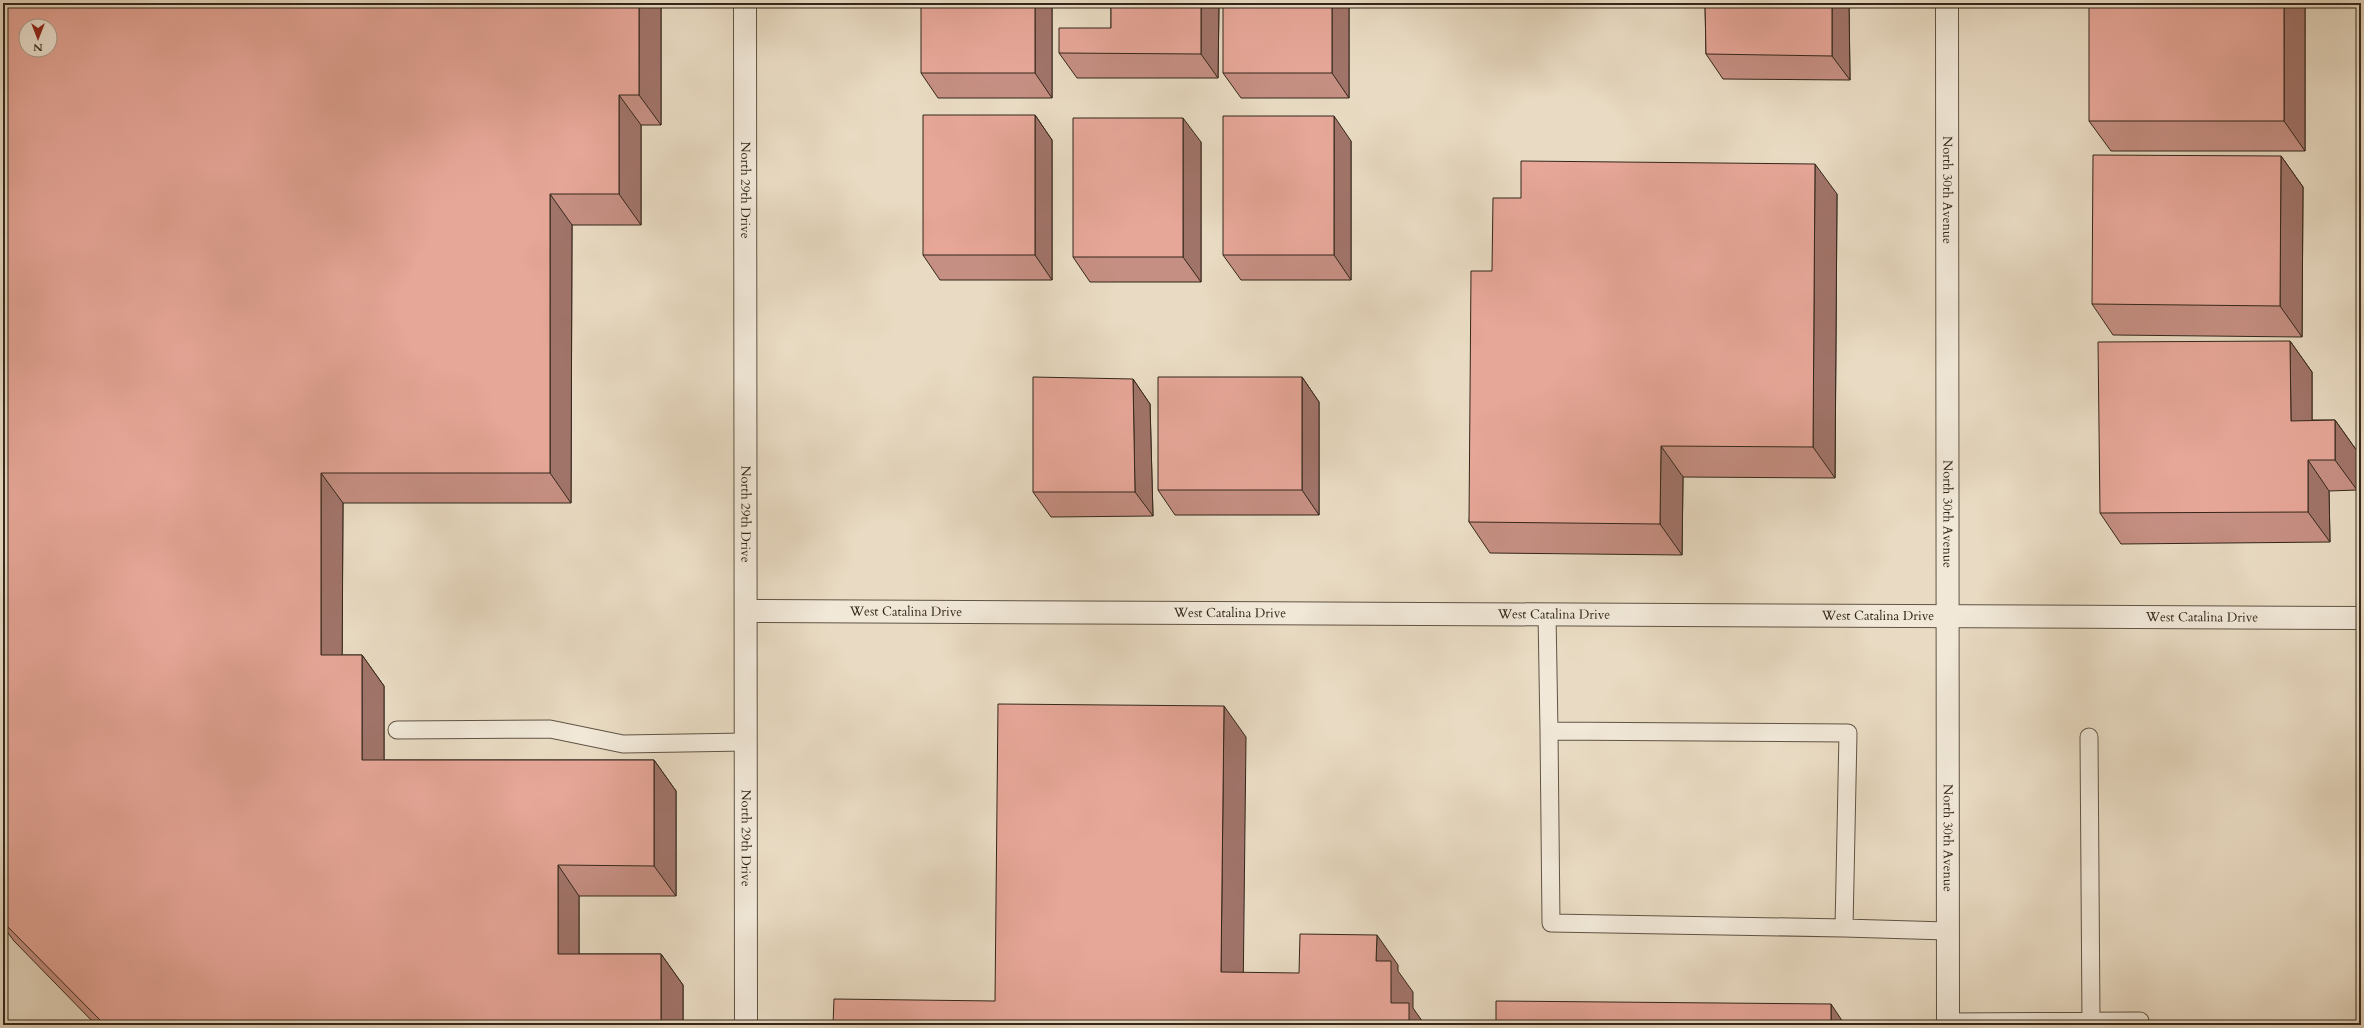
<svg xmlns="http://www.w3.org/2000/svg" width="2364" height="1028" font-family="Cardo,serif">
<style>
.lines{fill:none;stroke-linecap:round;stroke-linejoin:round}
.service-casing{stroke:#605444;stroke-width:19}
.minor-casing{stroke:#605444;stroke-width:24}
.service{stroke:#f1e8d8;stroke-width:17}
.minor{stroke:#f1e8d8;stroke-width:22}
.rail{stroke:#33271a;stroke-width:3;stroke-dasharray:7 7;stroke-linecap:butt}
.wall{fill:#c68f83;stroke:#33271a}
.shaded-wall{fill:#a1746a;stroke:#33271a}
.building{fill:#e6a698;stroke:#33271a;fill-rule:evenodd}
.labels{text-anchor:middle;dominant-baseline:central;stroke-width:3;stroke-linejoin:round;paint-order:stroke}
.street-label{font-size:13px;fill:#33271a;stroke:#f1e8d8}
</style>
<rect width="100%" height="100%" fill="#e9dbc3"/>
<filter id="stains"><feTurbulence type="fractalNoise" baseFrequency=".005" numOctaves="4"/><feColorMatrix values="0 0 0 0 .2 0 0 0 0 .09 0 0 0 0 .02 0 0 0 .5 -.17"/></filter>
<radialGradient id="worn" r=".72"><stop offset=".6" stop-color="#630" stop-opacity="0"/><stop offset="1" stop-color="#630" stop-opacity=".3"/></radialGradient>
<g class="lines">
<!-- service casing -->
<g class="service-casing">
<path id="service" d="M1547,613l2,118 299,2 -4,195 103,3
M397,730l153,-1 73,15 123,-2
M1549,731l2,192 293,5
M2089,737l2,284
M1948,1022l192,-1"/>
</g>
<!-- minor casing -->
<g class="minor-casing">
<g id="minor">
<path id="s1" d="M745,3l1,1022"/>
<path id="s2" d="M1947,3l1,1022"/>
<path id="s3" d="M746,611l1615,7"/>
</g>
</g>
<!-- service -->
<use href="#service" class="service"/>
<!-- minor -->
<use href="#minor" class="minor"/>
<!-- rail -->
<path class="rail" d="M3,1019l4,6"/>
</g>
<!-- wall -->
<path class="wall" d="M3,3h658v122h-20v100h-69l-1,278h-228l-1,152h20l22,31v74h270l22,31v105h-97v58h82l22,31v40h-587l-82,-84 -11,-15z
M1052,3v95h-114l-17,-25z
M1111,3h108l-1,75h-141l-18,-25 52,-25z
M1349,3v95h-108l-18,-25z
M1705,3h144l1,77 -127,-1 -17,-25z
M2305,7v144h-194l-22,-30z
M1035,115l17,25v140h-112l-17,-25z
M1351,141v139h-110l-18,-25z
M1201,142v140h-111l-17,-25z
M2281,156l22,31 -1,150 -189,-2 -21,-31z
M1837,194l-2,284 -152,-1 -1,78 -192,-2 -21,-31 23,-251z
M2290,341l22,31v48h23l22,31v39l-28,1 1,51 -209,2 -21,-31z
M1302,377l17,25v113h-144l-17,-25z
M1133,379l17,25 3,112 -102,1 -18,-25z"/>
<!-- shaded-wall -->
<path class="shaded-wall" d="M639,3h22v122l-22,-30z
M1035,3h17v95l-17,-25z
M1201,3h18l-1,75 -17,-24z
M1332,3h17v95l-17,-25z
M1832,3h17l1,77 -18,-24z
M2284,3h18l3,4v144l-21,-30z
M619,95l22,30v100l-22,-31z
M1035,115l17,25v140l-17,-25z
M1334,116l17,25v139l-17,-25z
M1183,118l18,24v140l-18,-25z
M2281,156l22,31 -1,150 -22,-31z
M1815,164l22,30 -2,284 -22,-31z
M550,194l22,31 -1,278 -21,-30z
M2290,341l22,31v80l-21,-31z
M1302,377l17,25v113l-17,-25z
M1133,379l17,25 3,112 -18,-24z
M2335,420l22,31v39l-22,-30z
M1661,446l22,31 -1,78 -22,-31z
M2308,460l21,31 1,51 -22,-30z
M321,473l22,30 -1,183 -21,-31z
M362,655l22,31v105l-22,-31z
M1224,706l22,31 -3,266 -22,-31z
M654,760l22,31v105l-22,-30z
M558,865l21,31v88l-21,-30z
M1377,935l21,30v6l15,21v16l12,17h-19l-15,-22 -15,-42z
M661,954l22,31v40h-22z
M1831,1004l14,21h-14z"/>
<!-- building -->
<path class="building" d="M3,3h636v92h-20v99h-69v279h-229v182h41v105h292v106l-96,-1v89h103v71h-556l-102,-103zM26,26h24v24h-24z
M921,3h114v70h-114z
M1111,3h90v51l-142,-1v-25h52z
M1223,3h109v70h-109z
M1705,3h127v53l-126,-2z
M2089,3h195v118h-195z
M923,115h112v140h-112z
M1223,116h111v139h-111z
M1073,118h110v139h-110z
M2093,155l188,1 -1,150 -188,-2z
M1521,161l294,3 -2,283 -152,-1 -1,78 -191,-2 2,-251h21l1,-73h28z
M2290,341l1,80 44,-1v40h-27v52l-208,1 -2,-171z
M1033,377l100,2 2,113h-102z
M1158,377h144v113h-144z
M998,704l226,2 -3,266 78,1 1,-39 77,1 -1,26h15v42h18v22h-576l1,-26 161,2z
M1496,1001l335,3v21h-335z"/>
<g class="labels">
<!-- street labels -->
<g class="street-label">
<text stroke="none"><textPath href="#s1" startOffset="187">North 29th Drive</textPath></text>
<text stroke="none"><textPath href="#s2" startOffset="187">North 30th Avenue</textPath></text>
<text stroke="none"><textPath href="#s1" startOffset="511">North 29th Drive</textPath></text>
<text stroke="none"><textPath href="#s2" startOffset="511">North 30th Avenue</textPath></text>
<text stroke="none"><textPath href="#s3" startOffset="160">West Catalina Drive</textPath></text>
<text stroke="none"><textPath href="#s3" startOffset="484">West Catalina Drive</textPath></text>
<text stroke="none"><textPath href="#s3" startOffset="808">West Catalina Drive</textPath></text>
<text stroke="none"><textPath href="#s3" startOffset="1132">West Catalina Drive</textPath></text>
<text stroke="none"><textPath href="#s3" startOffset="1456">West Catalina Drive</textPath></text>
<text stroke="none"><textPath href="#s1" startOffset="835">North 29th Drive</textPath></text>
<text stroke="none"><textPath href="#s2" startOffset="835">North 30th Avenue</textPath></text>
</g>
</g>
<!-- margin -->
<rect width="2364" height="1028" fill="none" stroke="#e9dbc3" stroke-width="16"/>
<rect x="4" y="4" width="2356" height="1020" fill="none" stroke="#33271a" stroke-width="2"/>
<rect x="8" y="8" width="2348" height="1012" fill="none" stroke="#33271a"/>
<!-- north arrow -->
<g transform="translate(38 38) rotate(180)"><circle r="19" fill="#f1e8d8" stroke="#a59b8c"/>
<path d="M0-3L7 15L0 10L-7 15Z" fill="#8f2418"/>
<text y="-6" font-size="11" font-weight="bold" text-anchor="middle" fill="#33271a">N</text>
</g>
<rect width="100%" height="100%" filter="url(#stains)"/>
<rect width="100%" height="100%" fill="url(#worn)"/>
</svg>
